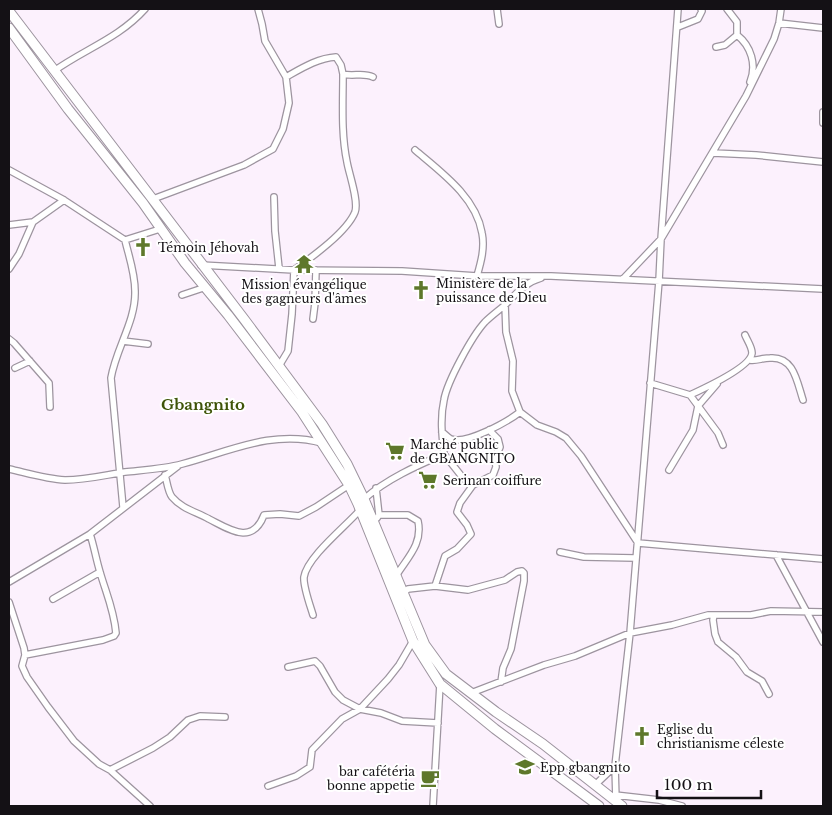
<svg xmlns="http://www.w3.org/2000/svg" width="832" height="815" font-family="'Libre Baskerville',serif">
<style>
.lines{fill:none;stroke-linecap:round;stroke-linejoin:round}
.minor-casing{stroke:#9d949f;stroke-width:8}
.primary-casing{stroke:#9d949f;stroke-width:11}
.minor{stroke:#fff;stroke-width:5.5}
.primary{stroke:#fff;stroke-width:9}
.labels{text-anchor:middle;dominant-baseline:central;stroke-width:4;stroke-linejoin:round;paint-order:stroke}
.poi-label{font-size:12px;fill:#141115;stroke:#fff;text-anchor:start}
.quarter-label{font-size:15px;font-weight:bold;fill:#3e5408;stroke:#fff}
</style>
<rect width="100%" height="100%" fill="#fcf1fd"/>
<g class="lines">
<!-- minor casing -->
<g class="minor-casing">
<path id="minor" d="M497,9l2,15
M779,23l44,5
M678,27l20,-8 4,-8 -1,-2
M737,35c14,11 20,30 13,47
M716,47l9,-2 12,-10v-13l-10,-13
M54,71c31,-22 65,-33 91,-62
M286,77c16,-9 32,-19 50,-20l5,8 2,9c10,3 20,-2 30,3
M823,112v11
M415,150c26,22 61,47 67,83 3,15 -1,29 -5,43
M713,153l43,2 67,7
M9,170l55,30 61,40c4,17 10,33 10,51 1,30 -19,57 -24,87l12,129
M274,197l1,34 4,37
M153,199l91,-34 29,-16 10,-20 6,-26 -3,-26 -21,-36 -3,-17 -4,-15
M9,225l24,-3 31,-22
M125,240l35,-11
M201,265l93,5 108,1 75,5h74l272,13
M9,269l10,-15 14,-32
M623,279l38,-40 85,-143 28,-57 5,-16 2,-14
M182,295l24,-8
M505,304l1,28 7,29 -1,30 8,21 17,13 19,7 10,6 15,18 57,87 185,16
M313,319l2,-16 1,-33
M9,339l5,4 35,40 1,24
M123,341l25,3
M750,360c7,1 12,-2 20,-2 24,-2 27,24 33,42
M279,366l9,-15 4,-37 2,-44c18,-13 53,-38 61,-58 4,-11 -6,-38 -8,-50 -6,-28 -4,-59 -4,-88
M15,368l15,-7
M650,383l40,12c13,-6 61,-28 62,-42 0,-6 -5,-13 -7,-18
M690,395l28,38 5,12
M442,432c3,2 6,6 9,7 15,6 56,-17 69,-27
M444,454c-2,-18 -4,-36 0,-54 3,-18 28,-64 41,-78 6,-6 13,-11 20,-17 12,-12 19,-22 36,-27
M9,469c18,4 37,10 56,11 21,0 40,-5 60,-8 18,-2 39,-3 57,-8 46,-12 91,-35 140,-21
M669,470l24,-40 5,-24 19,-22
M165,475c2,7 3,17 7,22 10,12 25,15 37,22 20,10 43,27 55,-4l16,-1 19,2 17,-9 33,-22
M376,488l3,27 -2,3
M364,499c23,-20 52,-33 80,-45l19,24 10,7 20,-10 3,-8 -1,-9 5,-11 -2,-8 -9,-9
M379,515h29l10,6c5,23 -11,37 -22,55
M560,552l24,5 51,1
M776,555l47,87
M9,582l81,-48 88,-68
M435,586l10,-30 12,-7 14,-15 -4,-9 -10,-13 3,-9 13,-18
M403,593l5,-4 27,-3 33,4 37,-10 12,-8 5,-1 2,2v8l-13,68 -8,19 -2,14
M53,599l47,-27
M9,602l15,46 1,7 -3,11 5,11 21,30 26,34 25,23 11,6 40,36
M313,615c-3,-10 -10,-29 -9,-38 3,-20 42,-51 55,-66l-1,-4
M714,615l-1,5 2,14 3,8 18,15 11,15 15,9 7,13
M25,655l78,-15 11,-4 2,-3c-2,-23 -10,-40 -16,-61 -4,-13 -6,-26 -10,-38
M288,667l27,-6 5,5 15,26 8,8 17,9 21,4 21,8 36,2
M471,693l73,-28 31,-9 55,-23 42,-8 36,-10h43l20,-4 52,1
M110,770l43,-22 17,-11 18,-17 12,-4 25,1
M595,785l20,-19
M268,786l28,-10 14,-9 2,-17 30,-31 18,-10 28,-30 11,-14 14,-24
M615,795l44,5 23,6
M616,800l-1,-34 15,-133 29,-352 2,-42 17,-230
M433,806l7,-122"/>
</g>
<!-- primary casing -->
<g class="primary-casing">
<path id="primary" d="M9,11l235,308 78,105 25,40 17,35 61,146 21,29 50,38 47,32 79,62
M9,28l59,81 75,94 42,60 43,52 74,97 47,73 9,19 55,137 27,43 55,45 104,77"/>
</g>
<!-- minor -->
<use href="#minor" class="minor"/>
<!-- primary -->
<use href="#primary" class="primary"/>
</g>
<!-- icons -->
<defs>
<g id="church-bare" transform="scale(1.5)"><path d="M-1.2-6h2.4v3.5h3.3v2.4h-3.3V6h-2.4V-.1h-3.3v-2.4h3.3Z" fill="#5e782b" stroke="#fff" stroke-width="2.5" paint-order="stroke"/></g>
<g id="temple-bare" transform="scale(1.5)"><path d="M0-6L5-2H3V0L6.5 2.5H4V6H1.5V3h-3V6H-4V2.5H-6.5L-3 0V-2H-5Z" fill="#5e782b" stroke="#fff" stroke-width="2.5" paint-order="stroke"/></g>
<g id="supermarket-bare" transform="scale(1.5)"><path d="M-6-5.5h2.5l.6 2H6L4.5 2H-2.5L-4.4-4H-6ZM-1.5 3.2a1.3 1.3 0 1 0 .1 0ZM3 3.2a1.3 1.3 0 1 0 .1 0Z" fill="#5e782b" stroke="#fff" stroke-width="2.5" paint-order="stroke"/></g>
<g id="school-bare" transform="scale(1.5)"><path d="M0-5L7-2L0 1L-7-2ZM-4 1L0 2.5L4 1V4Q0 6-4 4Z" fill="#5e782b" stroke="#fff" stroke-width="2.5" paint-order="stroke"/></g>
<g id="cafe-bare" transform="scale(1.5)"><path d="M-5.5-4.5H6V0H3Q3 3.5 0 3.5H-2.5Q-5.5 3.5-5.5 0ZM3-3.2v2h1.7v-2ZM-6 4.5H4V6H-6Z" fill="#5e782b" stroke="#fff" stroke-width="2.5" paint-order="stroke"/></g>
</defs>
<g fill-rule="evenodd">
<use href="#church-bare" x="143" y="247"/>
<use href="#temple-bare" x="304" y="264"/>
<use href="#church-bare" x="421" y="290"/>
<use href="#supermarket-bare" x="395" y="451"/>
<use href="#supermarket-bare" x="428" y="480"/>
<use href="#church-bare" x="642" y="736"/>
<use href="#school-bare" x="525" y="767"/>
<use href="#cafe-bare" x="430" y="778"/>
</g>
<g class="labels">
<!-- poi labels -->
<g class="poi-label">
<text x="158" y="247">Témoin Jéhovah</text>
<text x="436" y="283">Ministère de la<tspan x="436" dy="14">puissance de Dieu</tspan></text>
<text x="304" y="284" text-anchor="middle">Mission évangélique<tspan x="304" dy="14">des gagneurs d'âmes</tspan></text>
<text x="410" y="444">Marché public<tspan x="410" dy="14">de GBANGNITO</tspan></text>
<text x="443" y="480">Serinan coiffure</text>
<text x="657" y="729">Eglise du<tspan x="657" dy="14">christianisme céleste</tspan></text>
<text x="540" y="767">Epp gbangnito</text>
<text x="415" y="771" text-anchor="end">bar cafétéria<tspan x="415" dy="14">bonne appetie</tspan></text>
</g>
<!-- quarter labels -->
<g class="quarter-label">
<text x="203" y="404">Gbangnito</text>
</g>
</g>
<!-- border -->
<rect width="832" height="815" fill="none" stroke="#141115" stroke-width="20"/>
<!-- scale -->
<path d="M657 790v8h104v-8" fill="none" stroke="#141115" stroke-width="2.5"/>
<text x="664" y="790" font-size="15" fill="#141115" stroke="#ffffff" stroke-width="4" paint-order="stroke">100 m</text>
</svg>
